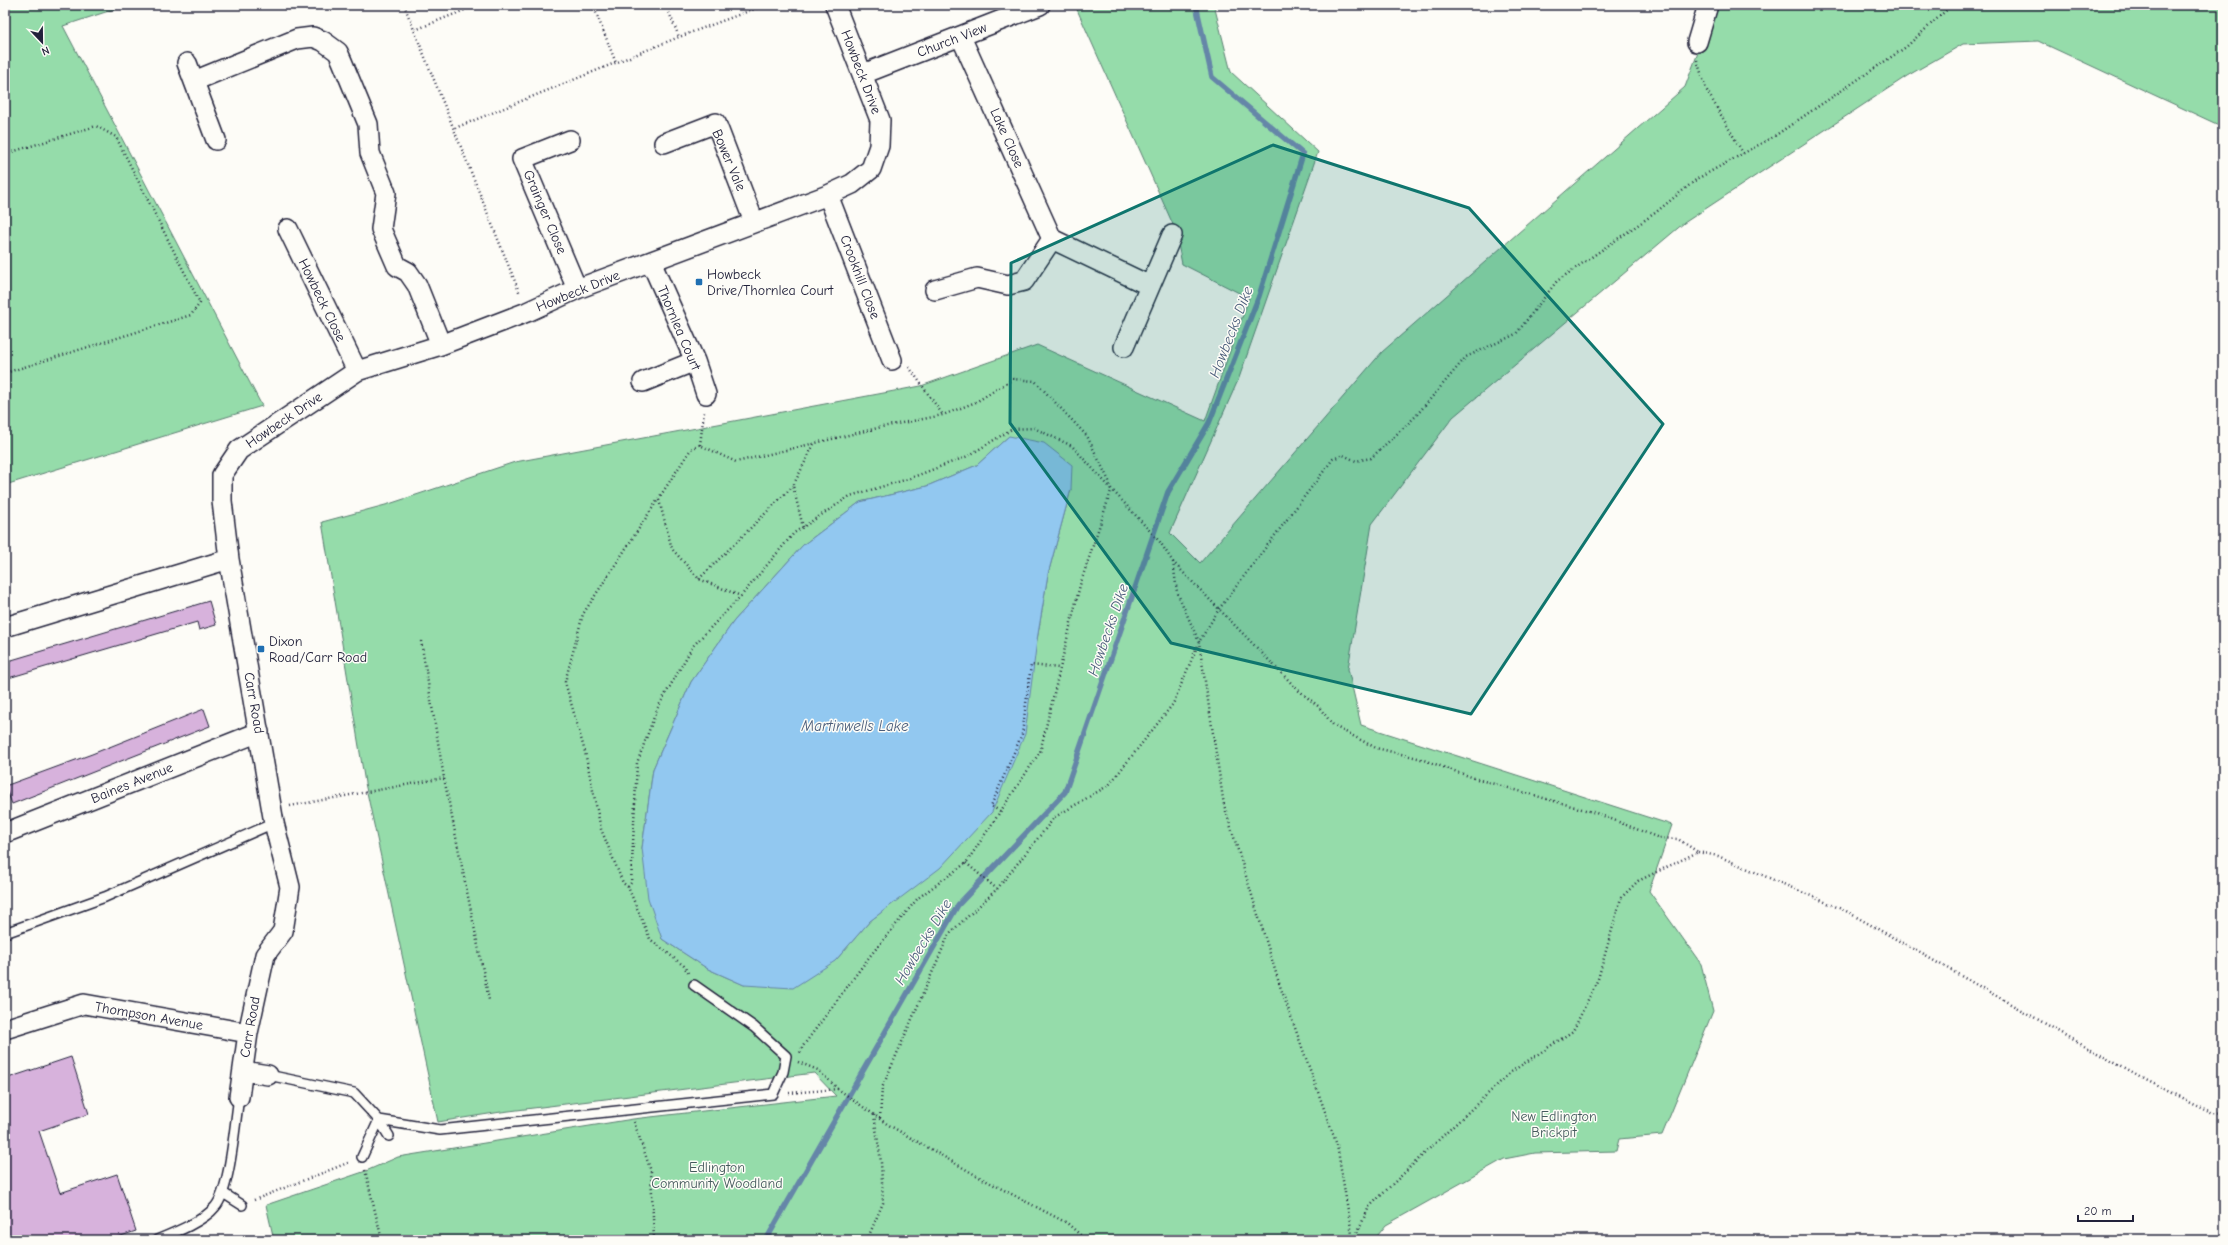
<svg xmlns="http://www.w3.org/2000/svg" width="2228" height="1245" font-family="'Comic Neue',sans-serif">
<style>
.green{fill:#95dcaa;stroke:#5c7f72;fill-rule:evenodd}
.water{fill:#92c8f0;stroke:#6586a8}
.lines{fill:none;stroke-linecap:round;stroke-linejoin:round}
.stream{stroke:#6586a8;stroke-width:5.5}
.building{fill:#d7b2dc;stroke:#22223b}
.service-casing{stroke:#22223b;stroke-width:12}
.minor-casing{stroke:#22223b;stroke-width:22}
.path{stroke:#22223b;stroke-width:2.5;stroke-dasharray:1 3;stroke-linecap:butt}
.service{stroke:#fdfcf7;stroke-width:9}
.minor{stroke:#fdfcf7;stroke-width:19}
.marked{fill:#0f766e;fill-opacity:0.2;stroke:#0f766e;stroke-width:3;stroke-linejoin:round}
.poi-dot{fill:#1f6fb2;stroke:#fdfcf7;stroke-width:1.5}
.labels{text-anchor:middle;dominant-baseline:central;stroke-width:3;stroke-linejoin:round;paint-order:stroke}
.street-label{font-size:14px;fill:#22223b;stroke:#fdfcf7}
.poi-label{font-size:14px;fill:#22223b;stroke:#fdfcf7;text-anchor:start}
.park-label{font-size:14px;fill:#445a5c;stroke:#fdfcf7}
.water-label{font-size:15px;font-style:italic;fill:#495c7a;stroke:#fdfcf7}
</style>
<rect width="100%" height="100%" fill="#fdfcf7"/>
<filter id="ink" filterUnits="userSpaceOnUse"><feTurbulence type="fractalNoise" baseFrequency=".025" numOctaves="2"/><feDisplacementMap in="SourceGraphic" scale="8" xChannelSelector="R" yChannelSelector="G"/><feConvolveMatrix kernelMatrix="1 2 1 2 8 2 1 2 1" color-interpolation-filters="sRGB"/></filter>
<g filter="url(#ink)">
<!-- green -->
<path class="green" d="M5,5h122l-64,21 199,380 -257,79z
M1075,5h139l17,67 87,80 -79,226 -69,155 30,30 182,-211 303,-265 31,-82h507v122l-185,-86 -75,3 -56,32 -223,147 -231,194 -81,107 -24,145 13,56 311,100 -23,66 52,73 12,47 -51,124 -43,4 -3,12 -81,2 -31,6 -118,66 -12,15h-1100l-8,-35 100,-34 32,-14 235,-38 203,-23 -22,-23 -313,39 -63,10 -73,-339 -43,-261 67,-18 126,-42 406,-76 116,-41 168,76 44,-123 -67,-34 -7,-35zM1009,436l62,53 -23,85 -11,66 -135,256 -32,25 -35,40 -91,24 -36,-16 -46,-30 -20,-91 11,-79 38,-87 43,-61 69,-76 57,-43 67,-16 50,-21z"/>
<!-- water -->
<path class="water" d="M1009,436l35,7 28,22 -1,24 -23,85 -11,66 -12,94 -33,78 -52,56 -70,53 -35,40 -42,27 -49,-3 -36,-16 -46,-30 -14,-41 -6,-50 11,-79 38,-87 43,-61 69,-76 57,-43 67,-16 50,-21z"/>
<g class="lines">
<!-- stream -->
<path class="stream" d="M766,1240l192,-335 107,-113 103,-300 41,-69 50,-127 44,-142 -91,-77 -16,-72"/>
</g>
<!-- building -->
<path class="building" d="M209,601l7,24 -17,5 -2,-8 -192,57v-17z
M204,709l6,17 -198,78 -7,-18 87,-32z
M71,1057l18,57 -50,17 21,62 57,-19 19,57 -27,9h-104v-161z"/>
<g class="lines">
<!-- service casing -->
<g class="service-casing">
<path id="service" d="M5,933l100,-36 169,-74
M268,1075l86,18 25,27 10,16
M362,1157l17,-37 61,10 333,-36 10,-22 3,-16 -32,-29 -60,-42
M223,1193l19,12
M157,1240c17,-7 47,-19 58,-33 15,-16 20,-85 24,-110"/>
</g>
<!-- minor casing -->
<g class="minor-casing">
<path id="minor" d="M961,37l91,202 98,47
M1697,42l11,-37
M187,63l29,77
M863,74l177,-69
M194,81l103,-42 16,-2 10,4 15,11 4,9 26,63 2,29 16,40 -5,36 16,37 11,6 9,13 24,60
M570,140l-48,19 55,130
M664,143l52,-20 38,99
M828,195l64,165
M288,229l69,142
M651,262l44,99 11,33
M935,290l42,-12 31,7 16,-4 28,-42
M1124,347l48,-112
M643,382l52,-21
M229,559l-7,-58v-26l17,-25 118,-79 84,-26 86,-33 50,-23 251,-94 24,-11 19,-15 8,-23 1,-26 -45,-115
M5,627l224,-68 45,264 16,64 -7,44 -18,24 -17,78 -9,64
M5,833l254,-101
M5,1029l79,-25 164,29
M243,1071l25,4"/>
</g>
<!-- path -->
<path class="path" d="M404,5l116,289
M459,5l2,7
M593,5l23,58
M666,5l13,32
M415,30l62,-25
M1697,60l9,29 37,64
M455,128l224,-91 86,-32
M5,154l91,-28 20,11 84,166 -9,12 -186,58
M909,367l34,48
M700,445l4,-33
M659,500l13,49 27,30 42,17
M803,527l-10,-41 22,-44
M1173,562l4,30 22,50 25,163 56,181 57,159 16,95
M699,579l94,-93
M421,641l23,137 45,222
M290,806l154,-28
M1000,811l-9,-5 31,-72 9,-69 28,3
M1698,852l20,4 128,55 299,169 68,33 10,1
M966,863l31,26
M628,887l3,-4 6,-120 20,-54 36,-63 48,-50 53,-63 56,-37 58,-17 60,-23 44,-27 22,-1 38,18 88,96 13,20 125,128 20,16 16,20 42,22 42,10 59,21 119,34 63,25 19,1 20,13 -60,29 -17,17 -23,81 -25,52 -62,41 -80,75 -62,60 -15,33
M688,973l-4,-7 -34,-27 -22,-52 -5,-4 -22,-54 -16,-77 -20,-70 18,-68 108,-165 9,-4 36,17 146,-35 61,-12 33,-13 37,-23 22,2 52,55 22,45 2,10 -31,94 -40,167 -74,111 -48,35 -48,58 -67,90 -3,7
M798,1062l20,8 20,19 49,35 92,53 88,46 19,17
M789,1093l49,-4
M880,1118l2,-30 67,-154 48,-45 58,-72 54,-32 64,-81 26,-62 20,-33 114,-150 10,-4 13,6 15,-3 44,-41 51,-60 50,-23 41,-53 98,-68 42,-34 76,-42 133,-90 46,-42
M634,1122l17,49 3,69
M365,1170l17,70
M254,1200l96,-38
M867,1240l16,-37 -2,-41 -7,-47"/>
<!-- service -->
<use href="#service" class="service"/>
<!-- minor -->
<use href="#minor" class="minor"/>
</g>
</g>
<!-- marked area -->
<path class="marked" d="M1273,145l196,63 194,216 -192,290 -300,-71 -161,-220 1,-160z"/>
<!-- markers -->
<g class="poi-dot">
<rect x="695" y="278" width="8" height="8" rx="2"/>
<rect x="257" y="645" width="8" height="8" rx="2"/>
</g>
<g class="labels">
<!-- street labels -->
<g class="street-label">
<text transform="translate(952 40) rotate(-21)">Church View</text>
<text transform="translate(861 72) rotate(69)">Howbeck Drive</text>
<text transform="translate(1007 138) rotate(66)">Lake Close</text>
<text transform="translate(729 160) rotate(67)">Bower Vale</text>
<text transform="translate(545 212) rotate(67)">Grainger Close</text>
<text transform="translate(860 277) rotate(69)">Crookhill Close</text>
<text transform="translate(578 291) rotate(-22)">Howbeck Drive</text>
<text transform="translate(322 300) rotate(64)">Howbeck Close</text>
<text transform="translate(679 328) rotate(67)">Thornlea Court</text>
<text transform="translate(284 420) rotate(-34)">Howbeck Drive</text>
<text transform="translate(254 703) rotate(80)">Carr Road</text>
<text transform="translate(132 783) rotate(-22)">Baines Avenue</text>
<text transform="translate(149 1016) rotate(10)">Thompson Avenue</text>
<text transform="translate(250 1027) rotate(-80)">Carr Road</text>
</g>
<!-- poi labels -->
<g class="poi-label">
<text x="707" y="274">Howbeck<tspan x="707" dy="16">Drive/Thornlea Court</tspan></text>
<text x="269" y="641">Dixon<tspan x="269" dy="16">Road/Carr Road</tspan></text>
</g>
<!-- park labels -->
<g class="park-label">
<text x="1554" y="1116">New Edlington<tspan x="1554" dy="16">Brickpit</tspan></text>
<text x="717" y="1167">Edlington<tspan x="717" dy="16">Community Woodland</tspan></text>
</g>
<!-- water labels -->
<g class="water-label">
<text transform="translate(1231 332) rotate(-69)">Howbecks Dike</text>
<text transform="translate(1108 630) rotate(-71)">Howbecks Dike</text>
<text x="855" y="726">Martinwells Lake</text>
<text transform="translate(923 942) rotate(-59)">Howbecks Dike</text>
</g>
</g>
<!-- margin -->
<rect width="2228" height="1245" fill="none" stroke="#fdfcf7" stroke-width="20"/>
<rect x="10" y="10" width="2208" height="1225" fill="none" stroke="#22223b" stroke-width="1.5" filter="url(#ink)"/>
<!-- north arrow -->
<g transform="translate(42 42) rotate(158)" stroke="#fdfcf7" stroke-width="3" paint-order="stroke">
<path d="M0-3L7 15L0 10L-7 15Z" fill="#22223b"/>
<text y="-6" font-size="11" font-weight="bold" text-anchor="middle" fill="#22223b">N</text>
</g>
<!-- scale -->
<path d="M2078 1215v6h55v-6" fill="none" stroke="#22223b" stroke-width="2"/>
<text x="2084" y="1215" font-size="12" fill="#22223b" stroke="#fdfcf7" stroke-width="3" paint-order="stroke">20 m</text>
</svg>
